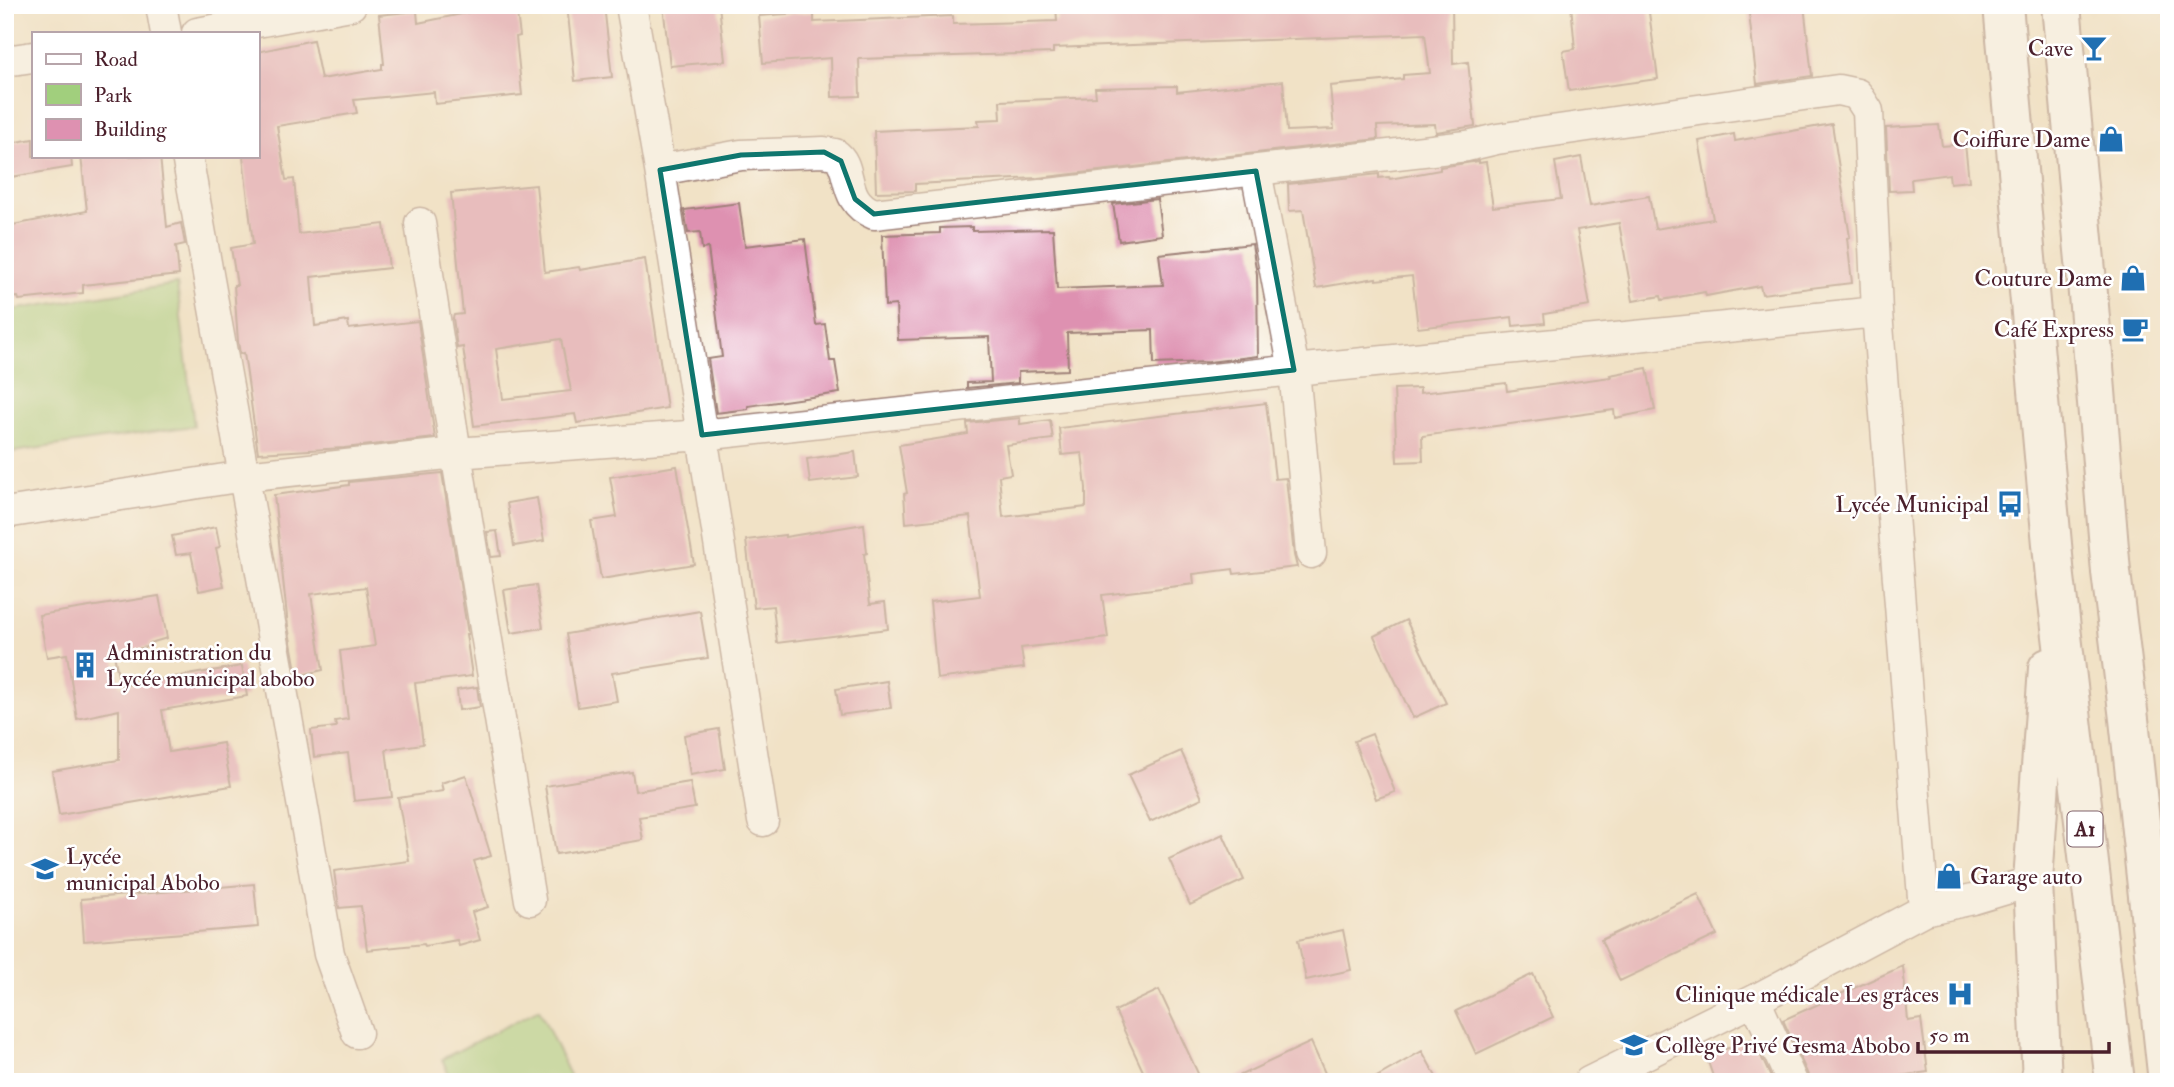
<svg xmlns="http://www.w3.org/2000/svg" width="2174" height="1087" font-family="'IM FELL Double Pica',serif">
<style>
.green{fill:#a1cf7d;stroke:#767754;stroke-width:2}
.building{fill:#de91b1;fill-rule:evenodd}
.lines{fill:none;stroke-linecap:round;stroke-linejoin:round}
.street-casing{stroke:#9e8078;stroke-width:33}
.primary-casing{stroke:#9e8078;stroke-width:42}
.street{stroke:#fff;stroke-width:30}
.primary{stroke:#fff;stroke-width:38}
.marked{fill:none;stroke:#0f766e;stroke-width:5;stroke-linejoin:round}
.labels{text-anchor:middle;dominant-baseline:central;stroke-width:5;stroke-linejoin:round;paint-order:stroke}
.shield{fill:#fff;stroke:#80626b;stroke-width:2}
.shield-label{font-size:21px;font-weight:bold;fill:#4a1f2b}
.poi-label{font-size:23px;fill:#4a1f2b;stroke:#fff;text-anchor:end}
</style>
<rect width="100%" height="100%" fill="#fff"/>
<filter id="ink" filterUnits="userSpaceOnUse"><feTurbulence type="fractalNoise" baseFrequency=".0143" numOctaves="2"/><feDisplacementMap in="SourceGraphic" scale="14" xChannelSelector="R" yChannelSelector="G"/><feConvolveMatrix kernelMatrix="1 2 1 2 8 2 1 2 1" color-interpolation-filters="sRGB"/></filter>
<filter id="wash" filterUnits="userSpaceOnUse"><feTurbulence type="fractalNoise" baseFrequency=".00686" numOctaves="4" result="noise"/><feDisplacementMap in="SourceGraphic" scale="28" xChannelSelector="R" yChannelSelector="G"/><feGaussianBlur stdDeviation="1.57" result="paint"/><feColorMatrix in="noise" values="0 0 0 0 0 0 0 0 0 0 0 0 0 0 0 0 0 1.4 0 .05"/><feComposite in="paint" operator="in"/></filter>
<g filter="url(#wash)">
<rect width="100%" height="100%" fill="#f1e2c6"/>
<!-- green -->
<path class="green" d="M177,284l17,142 -189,27v-142z
M539,1009l34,73h-121l-10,-23z"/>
<g id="blocks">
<!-- building -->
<path class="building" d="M505,5h11l4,31 -4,1 6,58 -87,9 -1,-12 -80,8 3,13 -80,13 9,54 8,-1 5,55 85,-10 5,44 -78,9 4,49 33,-5 1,8 69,-8 17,117 -91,10 -86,5 -14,-100 -4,1 -2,-12 -4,-57h3l-6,-37 22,-4 -10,-88h14v-104l56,-12 8,39 61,-10v-5h2l-5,-49 38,-4 1,12z
M567,5h37l8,72 -37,4z
M663,5h56l6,56 -55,5z
M1056,5h396l1,59 15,-2 7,64 -39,6 -1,-8 -58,2 1,13 -340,39 -123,6v7l-39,1 -2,-61 105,-5 -1,-6 23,-1 -1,-18 96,-4 -1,-9 82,-2v6l106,-11 4,50 47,-2 -4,-43 73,-7v-4l27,-2 -5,-39 -372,14v5l-194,6 1,37 -28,1 -1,-39 -68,5 -4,-47 55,-4v10l139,-6v8l104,-3z
M1571,5h77l10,74 -89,12 -6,-40 12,-2z
M1748,5h56l8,71 -55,8z
M1832,124l18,113 -3,1 5,45 -90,11 -2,-8 -54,10 -1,-4 -43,8 -1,-4 -28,5 -14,-78 -42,7 13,76 -46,8 1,9 -32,3 -1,-9 -94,11 -6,-52 -36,4v-2l-60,10 -13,-78 -14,1 -1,-27 91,-10v4l10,-1 1,2 50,-9v-3l39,-6v2l7,-1 7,45 68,-8 -6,-37 26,-5 9,49 59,-10 6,33 58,-10 -14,-78 35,-7 1,7z
M1939,125l3,21 23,-2 4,37 -19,2 -1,-9 -38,5 1,11 -23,1 -3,-63z
M33,139v17h38l1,11 -67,11v-34z
M81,156h79l7,71 14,-4 4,21 -9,2 3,29 -96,10v8l-64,7 -1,-3 -13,1v-39h8l-6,-33 80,-15z
M536,185l9,87 34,-5 1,3 65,-11 22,149 -90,15 -2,-9 -101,12 -11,-79 -6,1 -4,-30 1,-3 9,-1 -12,-121zM561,339l10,52 -68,8 -7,-50z
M1157,199l5,36 -43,6 -6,-37z
M739,203l6,43 60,-7 11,86 9,-1 5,37h5l5,32 -92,13v3l-32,4 -8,-54 14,-2 -14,-109 -6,1 -2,-17 -12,1 -4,-23z
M972,227v4l81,-2 4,60 106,-4 -4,-31 93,-10 5,30 1,82 -49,6 -55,2 -1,-34 -86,3 1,37 -50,2v11l-51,5v-5l24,-1 -2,-45 -91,3 -2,-35 -11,1 -3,-71 58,-2v-5z
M1647,368l8,42 -40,8 -1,-8 -192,26 1,25 -26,1 -3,-73 26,-1v5l86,-10 1,8 104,-14 -1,-2z
M1266,403l9,76 11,-1 8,77 3,12 -63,7 -1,-5 -40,5 1,10 -92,11 6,43 -87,10 3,20 -87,11 -7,-77 50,-6 -10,-80 -64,7 -2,-29 3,-1 -8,-48 69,-11 -1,-11 53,-5v6l30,-4 3,19 -47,6 5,29 -12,2 4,41 83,-10v-19l-4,-35 -20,2 -3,-27z
M855,452l3,25 -48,6 -3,-24z
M677,466l17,98 -93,15 -10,-58 26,-4 -7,-40z
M442,473l26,161h-2l6,42 -57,7 8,61 -37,5 6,48 -38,4 -6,-48 -34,4 -3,-27 25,-3 -1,-6 13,-2 -8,-68 35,-5 -9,-59 -55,7 12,76 -26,6 -9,-50 -14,-131 75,-10v-3z
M537,498l7,43 -30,5 -7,-43z
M864,524l3,29 -3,1 6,50 15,-2 3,27 -111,14 -4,-37 -19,2 -8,-68 39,-5v2z
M216,527l4,20 -4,1 8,38 -25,5 -8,-38 -15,2 -4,-19z
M497,531l4,25 -10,1 -4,-25z
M536,585l7,43 -32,5 -7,-43z
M159,596l8,42 -17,5 1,3 -37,8 6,32 122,-20 5,30 -85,14 7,42 54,-9 8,43 -172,29 -7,-44 67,-11v-50l-42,9 -10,-65 -20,3 -8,-42z
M700,611l8,47 -96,15 5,28 -39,6 -12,-73z
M1406,620l40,83 -33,15 -39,-82z
M887,681l4,27 -51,7 -4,-26z
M477,687l3,20 -21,3 -2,-20z
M719,729l6,40 -35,6 -6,-40z
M1372,734l23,58 -19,7 -22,-58z
M1181,751l21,47 -52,24 -22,-47z
M632,772l3,19 55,-9 5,26 -56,9 4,23 -87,14 -11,-68z
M466,775l25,81 -17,5 14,46 -16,5 8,28 -21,6 -2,-6 -32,6 -1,-2 -57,6 -6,-44 -22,2 -5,-37 75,-10 -11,-63 45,-7 -2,-8z
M1223,834l21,46 -54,25 -21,-46z
M254,884l4,43 -174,14 -3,-42z
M1698,894l19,41 -97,46 -19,-41z
M1343,930l8,40 -45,10 -8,-40z
M1903,966l5,55 13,-2 7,53 -43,6 -11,4h-65l-1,-7 -25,-55z
M1533,974l20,43 -77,37 -20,-43z
M1159,990l43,92h-54l-33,-71z
M1753,1039l20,43h-58l-9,-26z
M1311,1042l18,40h-103z
M1422,1051l17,31h-71z"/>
</g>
</g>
<g filter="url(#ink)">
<use href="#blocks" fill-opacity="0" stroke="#9e8078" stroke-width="2"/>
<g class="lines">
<!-- street casing -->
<g class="street-casing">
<path id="street" d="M161,5l5,28
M631,5l29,165 103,651
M197,33l154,-28
M5,61l28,-4
M187,156l142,798 28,79
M660,170l81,-15 83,-3c3,1 7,1 11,2 19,12 5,47 39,60l593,-68 30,-7 341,-49 19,4 11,17 9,201 47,598
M1256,171l38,199 17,183
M420,223l36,230 74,447
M5,513l239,-37 212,-23 246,-18 592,-65 583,-58
M1755,1000l37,82
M1589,1082l166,-82 169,-90 49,-11 60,-18"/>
</g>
<!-- primary casing -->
<g class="primary-casing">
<path id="primary" d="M2003,5l52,572 60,505
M2061,5l26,277 24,290 18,147 39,363
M2042,1082l-9,-201 15,-213"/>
</g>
<!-- street -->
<use href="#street" class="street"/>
<!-- primary -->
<use href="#primary" class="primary"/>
</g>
</g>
<!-- marked area -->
<path d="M0 0H2174V1087H0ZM824,152l17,9 14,38 19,15 382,-43 38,199 -592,65 -42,-265 81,-15z" fill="#f1e2c6" fill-opacity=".55" fill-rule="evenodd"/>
<path class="marked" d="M824,152l17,9 14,38 19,15 382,-43 38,199 -592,65 -42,-265 81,-15z"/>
<!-- icons -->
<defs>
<g id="bar-bare" transform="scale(2.1)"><path d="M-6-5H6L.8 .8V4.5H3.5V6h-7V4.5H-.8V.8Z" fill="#1f6fb2" stroke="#fff" stroke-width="2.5" paint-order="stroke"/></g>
<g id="shop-bare" transform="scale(2.1)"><path d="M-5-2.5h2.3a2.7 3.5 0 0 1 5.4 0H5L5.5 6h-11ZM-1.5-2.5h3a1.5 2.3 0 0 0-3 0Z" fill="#1f6fb2" stroke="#fff" stroke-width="2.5" paint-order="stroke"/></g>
<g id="cafe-bare" transform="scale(2.1)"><path d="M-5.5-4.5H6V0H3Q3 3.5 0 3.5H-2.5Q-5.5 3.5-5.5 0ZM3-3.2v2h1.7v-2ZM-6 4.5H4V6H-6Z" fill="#1f6fb2" stroke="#fff" stroke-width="2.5" paint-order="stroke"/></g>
<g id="bus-bare" transform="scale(2.1)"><path d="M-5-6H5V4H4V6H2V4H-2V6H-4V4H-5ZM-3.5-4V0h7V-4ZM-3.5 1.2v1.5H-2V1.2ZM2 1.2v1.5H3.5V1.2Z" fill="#1f6fb2" stroke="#fff" stroke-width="2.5" paint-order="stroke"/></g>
<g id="building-bare" transform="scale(2.1)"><path d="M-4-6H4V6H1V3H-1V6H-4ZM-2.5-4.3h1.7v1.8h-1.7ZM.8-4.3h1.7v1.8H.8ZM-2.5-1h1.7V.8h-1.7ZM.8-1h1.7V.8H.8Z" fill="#1f6fb2" stroke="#fff" stroke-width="2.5" paint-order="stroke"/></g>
<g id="school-bare" transform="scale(2.1)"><path d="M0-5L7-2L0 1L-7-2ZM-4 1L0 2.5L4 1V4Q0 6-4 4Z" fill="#1f6fb2" stroke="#fff" stroke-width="2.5" paint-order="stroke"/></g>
<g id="hospital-bare" transform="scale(2.1)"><path d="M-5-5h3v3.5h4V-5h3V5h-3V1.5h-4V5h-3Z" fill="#1f6fb2" stroke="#fff" stroke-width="2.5" paint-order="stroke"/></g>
</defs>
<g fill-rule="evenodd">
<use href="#bar-bare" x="2094" y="48"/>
<use href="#shop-bare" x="2111" y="139"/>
<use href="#shop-bare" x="2133" y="278"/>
<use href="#cafe-bare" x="2135" y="329"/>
<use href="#bus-bare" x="2010" y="504"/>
<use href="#building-bare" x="85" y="665"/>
<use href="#school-bare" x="45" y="869"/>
<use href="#shop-bare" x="1949" y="876"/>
<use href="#hospital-bare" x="1960" y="994"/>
<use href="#school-bare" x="1634" y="1045"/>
</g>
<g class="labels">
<!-- shield labels -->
<rect class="shield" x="2067.5" y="811.5" width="35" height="35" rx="5"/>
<g class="shield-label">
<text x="2085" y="829">A1</text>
</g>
<!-- poi labels -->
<g class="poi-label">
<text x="2073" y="48">Cave</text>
<text x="2090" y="139">Coiffure Dame</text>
<text x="2112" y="278">Couture Dame</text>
<text x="2114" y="329">Café Express</text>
<text x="1989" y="504">Lycée Municipal</text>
<text x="106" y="652" text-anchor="start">Administration du<tspan x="106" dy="26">Lycée municipal abobo</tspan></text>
<text x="66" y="856" text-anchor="start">Lycée<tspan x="66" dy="26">municipal Abobo</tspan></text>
<text x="1970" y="876" text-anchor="start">Garage auto</text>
<text x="1939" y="994">Clinique médicale Les grâces</text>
<text x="1655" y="1045" text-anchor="start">Collège Privé Gesma Abobo</text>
</g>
</g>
<!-- margin -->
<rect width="2174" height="1087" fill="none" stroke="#fff" stroke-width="28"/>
<!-- legend -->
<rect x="32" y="32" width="228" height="126" fill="#ffffff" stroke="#b7a5aa" stroke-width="2"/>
<rect x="46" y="54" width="35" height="10" fill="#ffffff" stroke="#b7a5aa" stroke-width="2"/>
<text x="94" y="66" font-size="21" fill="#4a1f2b">Road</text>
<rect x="46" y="84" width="35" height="21" fill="#a1cf7d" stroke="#b7a5aa" stroke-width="2"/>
<text x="94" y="102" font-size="21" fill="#4a1f2b">Park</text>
<rect x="46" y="119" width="35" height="21" fill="#de91b1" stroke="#b7a5aa" stroke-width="2"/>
<text x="94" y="136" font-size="21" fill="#4a1f2b">Building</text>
<!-- scale -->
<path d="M1918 1042v10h191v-10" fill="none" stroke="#4a1f2b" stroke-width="3.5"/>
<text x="1929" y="1042" font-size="21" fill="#4a1f2b" stroke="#ffffff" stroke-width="5" paint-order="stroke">50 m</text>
</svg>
